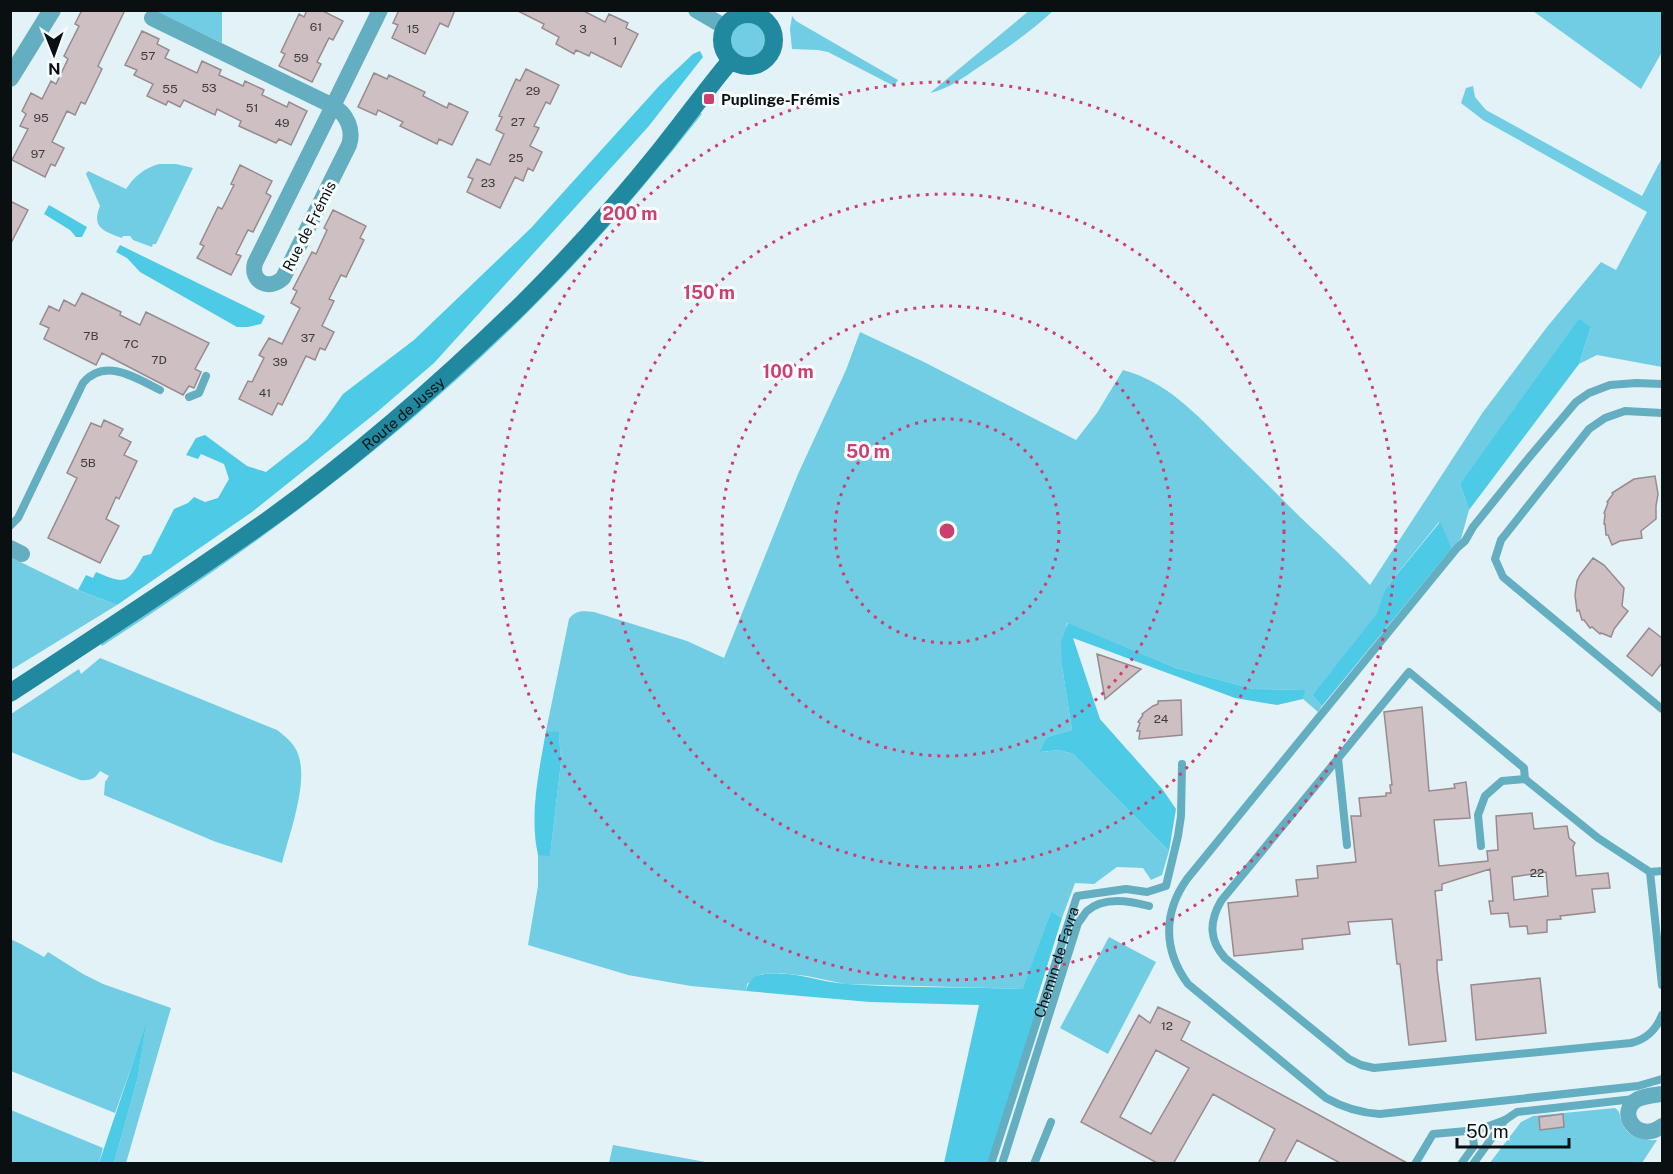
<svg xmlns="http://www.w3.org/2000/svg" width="1673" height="1174" font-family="'Public Sans',sans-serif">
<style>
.green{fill:#70cde3}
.forest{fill:#4dcae6}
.building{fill:#cebfc2;stroke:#988a8d;stroke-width:1.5;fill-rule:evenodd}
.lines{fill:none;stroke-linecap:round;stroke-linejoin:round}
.service{stroke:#63aec0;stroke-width:8}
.minor{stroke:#63aec0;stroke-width:16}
.tertiary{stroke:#63aec0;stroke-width:18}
.secondary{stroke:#20899f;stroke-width:18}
.ring{fill:none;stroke:#cc3f6f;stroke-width:3;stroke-dasharray:3 6}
.poi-dot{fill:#cc3f6f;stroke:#f7fdff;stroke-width:2}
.labels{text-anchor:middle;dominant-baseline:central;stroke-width:6;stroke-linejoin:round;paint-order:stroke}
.number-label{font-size:12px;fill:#3b3b3d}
.poi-label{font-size:15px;font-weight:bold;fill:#0a0f11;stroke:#f7fdff;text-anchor:start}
.street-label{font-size:15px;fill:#0a0f11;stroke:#f7fdff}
.centre{fill:#cc3f6f;stroke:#f7fdff;stroke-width:3}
.ring-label{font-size:18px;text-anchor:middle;font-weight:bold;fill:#cc3f6f;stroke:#f7fdff;stroke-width:6;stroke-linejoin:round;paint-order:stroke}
</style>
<rect width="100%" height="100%" fill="#e3f2f6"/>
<!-- green -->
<path class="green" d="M157,10l65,1v32l-66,-31z
M1030,10l23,1c-23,21 -48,39 -74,56 -16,11 -31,22 -49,26z
M1533,11h129v41l-21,37z
M792,16l4,5 102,59 -4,6 -66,-34 -10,-2 -26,-1 -2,-20z
M730 39a18 18 0 1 1 36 0a18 18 0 1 1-36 0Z
M1473,86l2,11 11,13 156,86 20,-38v209l-65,-12 -18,9 12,-37 -131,157 9,26 -8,29 -9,9 -13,-26 -54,67 -7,25 -66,81 10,11 -4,6 -15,-13 1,-9 -51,-1 -77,-21 -109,-45 -5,43 10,64 -25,7 -6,15 18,-2 14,4 96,97 -7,24 -11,5 -8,-12 -26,-1 -23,17 -19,-1 -13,35 -11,-7 -27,78 -179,-5 -38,-8 -27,-3 -18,1 -15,10 -1,7 -55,-5 -63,-11 -100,-30 10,-59v-31h12l11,-93 -2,-29 -13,-2 23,-112c7,-9 14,-8 25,-7l93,29 37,17 74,-184 48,-104 14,-38 64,30 152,78 21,-27 26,-43c44,12 72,43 103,74 21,20 42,41 62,61 27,27 56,52 82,80l113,-173 64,-85 54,-65 15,8 31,-58 -164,-92 -22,-17 5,-15z
M700,113l2,1c-53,67 -109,133 -170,194 -129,130 -277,239 -430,338l-1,-2 276,-198z
M159,164h17l17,4 -37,76h-3l-1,3 -19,-7 -3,-4h-7l-1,2c-18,-7 -31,-10 -22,-32l-14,-32 2,-3 38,18c8,-12 18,-21 33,-25z
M10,557l68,33 39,15 -106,65z
M100,658l177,72c9,7 17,13 21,24 11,28 -9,81 -16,109l-66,-21 -112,-47 1,-13 4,-6 -9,-5c-5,8 -10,10 -20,9l-69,-28v-38l68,-45 2,5z
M1109,937l47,25 -48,92 -48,-26z
M10,939l11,5 23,13 4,-5 35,22 20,10 68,24 -45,155h-12l24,-86 7,-48 -30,84 -104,-42z
M1615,1108c6,4 4,6 6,12 5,17 20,21 36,20l-15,23 -153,1 32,-42 12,-6z
M11,1110l92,38 -4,15h-88z
M613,1145l98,18h-102z"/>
<!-- forest -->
<path class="forest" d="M700,51l3,6 -55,70 -214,236 -57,49 -125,100 -135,93 -39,-15 8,-15 7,3 3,-6c29,12 31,13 47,-16l8,-2 23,-45 14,-6 6,-6 11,5 13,-4 11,-19 -5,-15 -23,-10 -3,5 -12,-4 10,-17 9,-3 42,31 19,6 42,-33 18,-21 17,-24 71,-54 117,-112 129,-143 33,-31z
M49,205l38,22 -5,10h-6l-6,-7 -26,-16z
M120,245l145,71 -4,8 -13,3h-11l-97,-55 -13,-14 -11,-6z
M1579,319l12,8 -12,37 -110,146 -9,-26z
M1440,522l12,26 -130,158 -10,-11 65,-81 8,-25z
M1068,623l108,45 77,21 52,1 -2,9 -26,6 -42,-7 -162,-60 27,81 63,71 13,19 -7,42 -96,-97 -14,-4 -19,2 7,-15 25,-7 -10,-64 -1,-24z
M546,731l13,1 2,30 -11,94 -12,-1c-9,-41 1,-83 8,-124z
M1051,911l11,7 -26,84 4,6 -49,155h-47l35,-158 -109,-3 -124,-11c2,-10 8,-15 18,-17 29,-4 55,8 83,10 58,4 118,3 176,5z
M146,1024l-8,53 -24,86h-15z"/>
<!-- building -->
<path class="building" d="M82,10h43l-27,56 4,3 -17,35 -4,-2 -6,13 -8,-4 -15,31 12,6 -9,18 -4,-2 -6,13 -33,-17 16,-31 -8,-3 6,-12 -4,-3 9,-18 11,6 9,-18 5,3 12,-25 -4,-3 15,-30 -4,-2z
M307,10h14l22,11 -10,19 -4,-2 -12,24 4,2 -9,18 -33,-16 6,-12 -4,-2 18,-38 5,3z
M399,10h56l-7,17 -8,-4 -15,31 -33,-16 6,-13 -5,-2z
M516,10h66l23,12 4,-8 19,9 -2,5 12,6 -17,33 -30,-15 -2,4 -13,-6 -2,4 -18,-10 3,-7 -17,-9 2,-4z
M142,31l17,8 -2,5 12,6 -4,8 32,15 5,-12 19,9 -2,5 24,11 2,-5 19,9 -2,5 25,12 2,-5 18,9 -16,34 -12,-6 -3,4 -37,-17 2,-5 -24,-12 -2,6 -31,-15 -4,7 -12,-6 -2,4 -19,-9 6,-12 -19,-9 3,-5 -12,-5z
M526,69l33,16 -9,19 -4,-2 -12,24 5,2 -9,18 12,6 -9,19 -5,-3 -5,13 -8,-4 -15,31 -33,-16 6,-13 -5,-2 9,-18 13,6 14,-31 -8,-4 6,-13 -3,-1 17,-37 4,2z
M374,73l13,6 2,-4 36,17 -2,4 24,12 2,-5 19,9 -16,33 -13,-6 -2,5 -37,-18 3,-4 -25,-12 -2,5 -18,-8z
M240,165l32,16 -6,12 5,3 -18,36 -5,-2 -12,24 5,2 -10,19 -34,-17 7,-12 -4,-2 18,-37 4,2 12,-24 -3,-1z
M10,201l18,9 -18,35z
M333,210l33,16 -6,12 4,2 -18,37 -5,-2 -12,24 5,2 -12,25 12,6 -9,18 -5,-2 -5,12 -9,-4 -24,49 -4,-2 -6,12 -33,-16 9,-18 4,1 12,-24 -5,-3 10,-17 13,6 18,-36 -9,-5 6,-12 -4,-2 19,-37 4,2 11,-24 -3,-2z
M82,293l39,19 -1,3 20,10 6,-13 63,31 -14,26 6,3 -7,16 -5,-2 -6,9 -81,-42 -6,12 -52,-26 5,-11 -9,-4 9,-18 10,5 5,-11 11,6z
M104,420l19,9 -4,7 12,6 -7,13 13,6 -18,38 -3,-2 -10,22 13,7 -19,37 -52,-25 29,-60 -10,-5 24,-50 10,4z
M1655,476l3,18 -2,12v13l-15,12 1,7 -22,3 -8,4 -4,-10h-2l-1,-11h-1l1,-10 -1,-1 4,-10 -1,-1 6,-8 -1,-1 22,-14z
M1593,558l11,7 20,23 -2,18 6,5 -14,18 -3,8 -10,-4 -1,1 -8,-7 -2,1 -6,-8h-2l-3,-10 -2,1 -2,-16 2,-14 3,-6z
M1649,628l13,10v25l-10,13 -25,-20z
M1097,654l44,15 -36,30z
M1181,700l1,35 -43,4 1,-8h-3l3,-8 -2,-1 5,-7 -1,-1 11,-8 5,-2v-3z
M1422,707l7,84 26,-3 -1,-4 12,-2 4,36 -36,2 5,46 49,-5 -1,-10 11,-1 -2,-34 36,-3 2,16 33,-3 2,12 6,5 -2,4 3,29 32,-3 2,15 -18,1 3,23 -35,4 1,3 -14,1v12l-19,2 -1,-8 -17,1 -2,-14 -17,1 -2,-13h4l-3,-32 -48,15v6l-7,1 7,69h-5v9l9,72 -37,4 -9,-81h-3l-5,-45 -44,3 2,12 -48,5 1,10 -69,7 -6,-53 70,-7 -2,-16 22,-2 -1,-12 39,-4 -5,-46h10l-2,-18 27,-2v-3h5l-1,-8h2l-8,-73zM1546,872l2,24 -34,4 -2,-23z
M1540,978l6,55 -70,7 -5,-55z
M1158,1007l32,15 -9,18 228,124h-67l-45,-24 -13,24h-26l17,-35 -62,-35 -40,70h-14l-78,-42 58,-107 11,8zM1156,1050l33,18 -38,66 -31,-17z
M1563,1114l1,13 -24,3 -1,-13z"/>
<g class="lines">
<!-- service -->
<g class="service">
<path d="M1662,384l-26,-1 -26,2 -21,8 -13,9 -49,58 -54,67 -8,14 -8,7 -270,331c-24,34 -24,71 1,105l138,114c18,10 34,15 54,16l258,-28 24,-7"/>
<path d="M189,397l10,-4 7,-17"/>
<path d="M1662,413l-37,-2 -20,7 -16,11 -88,111 -6,19 8,18 159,132"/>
<path d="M10,526l8,-8 65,-135c22,-26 53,-5 77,7"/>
<path d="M1338,758l9,87"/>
<path d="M1481,846l-3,-31 7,-19 17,-15 23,-2"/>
<path d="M1650,872l12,-1"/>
<path d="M1662,985l-12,-113 -52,-34 -73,-59 -1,-11 -115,-96 -188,229c-12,21 -12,39 4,57l124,101 12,6 13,3 257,-25c16,-4 25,-13 31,-28"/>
<path id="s1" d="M991,1164l86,-268 49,-7 21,3 19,-6 12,-50 3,-20 1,-52"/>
<path d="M1002,1164l76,-241c3,-3 6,-9 9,-12 17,-15 43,-10 62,-5"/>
<path d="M1034,1164l17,-42"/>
<path d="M1415,1164l18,-30 45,-4 27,-10"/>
<path d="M1461,1164l13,-18 -2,-16"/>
<path d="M1473,1164l32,-44 12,-8 117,-13"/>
</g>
<!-- minor -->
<path class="minor" d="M696,10l29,17
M152,18l181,88 47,-96
M333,106c14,8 21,24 16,39l-66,133c-14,13 -33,4 -28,-15z
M10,548l12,6
M1662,1094c-7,1 -17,2 -24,5 -23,12 -1,46 24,27"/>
<!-- tertiary -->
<path class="tertiary" d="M10,78l42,-68"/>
<!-- secondary -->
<g class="secondary">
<circle cx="748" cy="40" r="26"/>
<path id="s2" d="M10,693c87,-57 174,-113 258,-173 91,-65 175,-139 255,-217 49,-49 96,-101 139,-155 23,-29 45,-59 69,-88"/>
</g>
</g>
<!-- distance rings -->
<g class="ring">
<circle cx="947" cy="531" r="112"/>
<circle cx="947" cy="531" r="225"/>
<circle cx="947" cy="531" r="337"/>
<circle cx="947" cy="531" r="449"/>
</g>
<!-- markers -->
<rect class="poi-dot" x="703" y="93" width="12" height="12" rx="3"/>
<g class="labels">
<!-- number labels -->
<g class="number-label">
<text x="316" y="27">61</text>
<text x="413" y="29">15</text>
<text x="583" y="29">3</text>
<text x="615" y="41">1</text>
<text x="148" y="56">57</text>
<text x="301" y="58">59</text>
<text x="209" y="88">53</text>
<text x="170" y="89">55</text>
<text x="533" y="91">29</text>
<text x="252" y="108">51</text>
<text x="41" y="118">95</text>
<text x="518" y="122">27</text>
<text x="282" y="123">49</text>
<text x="38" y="154">97</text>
<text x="516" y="158">25</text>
<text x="488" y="183">23</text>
<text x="91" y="336">7B</text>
<text x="308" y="338">37</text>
<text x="131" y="344">7C</text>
<text x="159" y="360">7D</text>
<text x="280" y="362">39</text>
<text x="265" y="393">41</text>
<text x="88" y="463">5B</text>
<text x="1161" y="719">24</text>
<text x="1537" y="873">22</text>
<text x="1167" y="1026">12</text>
</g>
<!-- poi labels -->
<g class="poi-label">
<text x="721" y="99">Puplinge-Frémis</text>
</g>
<!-- street labels -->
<g class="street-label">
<text transform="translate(309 226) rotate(-63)">Rue de Frémis</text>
<text stroke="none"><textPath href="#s2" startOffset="483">Route de Jussy</textPath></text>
<text stroke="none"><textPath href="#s1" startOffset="212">Chemin de Favra</textPath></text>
</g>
</g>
<circle cx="947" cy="531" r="9" class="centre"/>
<g class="ring-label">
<text x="630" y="220">200 m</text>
<text x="709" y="299">150 m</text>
<text x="788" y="378">100 m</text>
<text x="868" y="458">50 m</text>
</g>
<!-- border -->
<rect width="1673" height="1174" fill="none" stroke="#0a0f11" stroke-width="24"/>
<!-- north arrow -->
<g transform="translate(54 54) rotate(179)" stroke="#f7fdff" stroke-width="4.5" paint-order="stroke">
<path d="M0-4.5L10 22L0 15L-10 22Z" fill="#0a0f11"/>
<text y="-9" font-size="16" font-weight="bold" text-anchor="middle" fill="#0a0f11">N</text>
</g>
<!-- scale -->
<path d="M1457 1138v9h112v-9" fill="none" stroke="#0a0f11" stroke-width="3"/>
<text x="1466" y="1138" font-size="18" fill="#0a0f11" stroke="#f7fdff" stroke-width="4.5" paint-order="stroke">50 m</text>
</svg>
